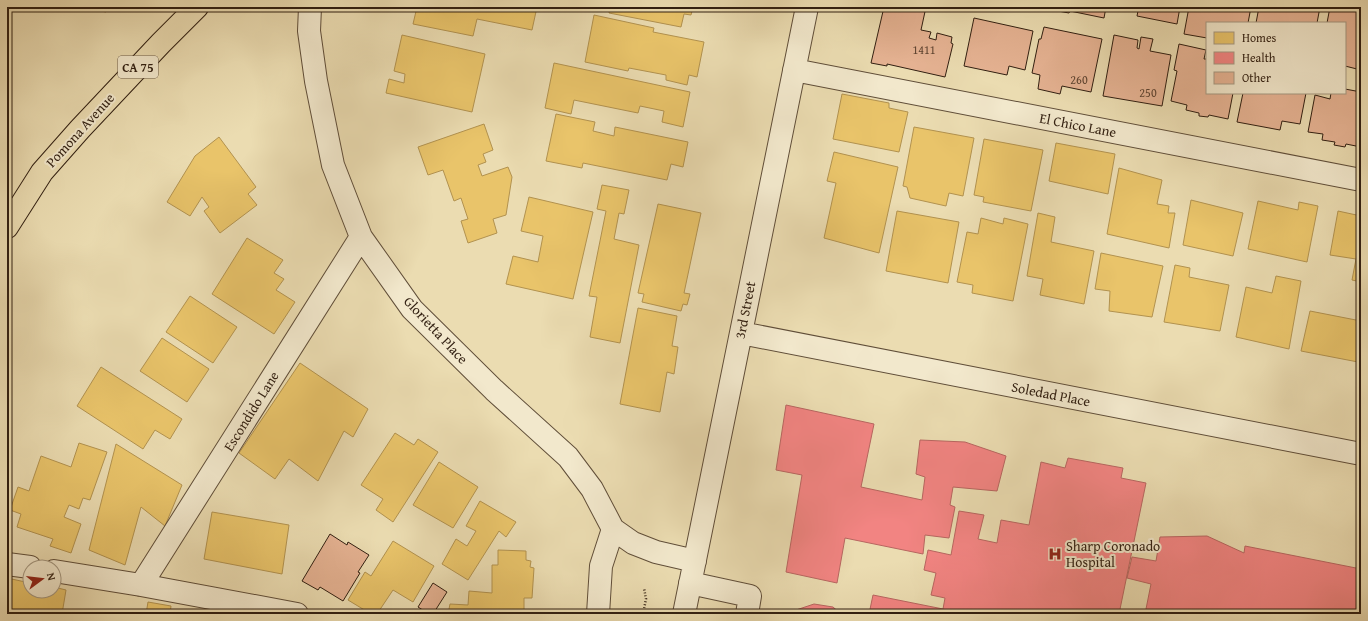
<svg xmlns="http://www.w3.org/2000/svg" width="1368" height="621" font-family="'Gentium Book Plus',serif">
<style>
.homes{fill:#e9c46a;stroke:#b2924f}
.health{fill:#f28482;stroke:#b86660}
.building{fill:#e5b292;stroke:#311f11}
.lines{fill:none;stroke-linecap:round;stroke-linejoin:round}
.minor-casing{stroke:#604e39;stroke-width:24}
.highway-casing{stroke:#311f11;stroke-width:24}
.path{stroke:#311f11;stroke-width:2.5;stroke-dasharray:1 2;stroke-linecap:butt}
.minor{stroke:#f2e8cc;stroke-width:22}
.highway{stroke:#ebdcb1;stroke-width:22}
.labels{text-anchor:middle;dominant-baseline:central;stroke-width:4;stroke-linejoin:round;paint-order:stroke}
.number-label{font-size:12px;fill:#5e4431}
.shield{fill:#f2e8cc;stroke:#6b5b49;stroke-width:1}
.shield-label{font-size:13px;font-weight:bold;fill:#311f11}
.street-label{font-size:14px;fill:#311f11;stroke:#f2e8cc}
.poi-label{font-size:14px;fill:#311f11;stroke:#f2e8cc;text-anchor:start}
</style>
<rect width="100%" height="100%" fill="#ebdcb1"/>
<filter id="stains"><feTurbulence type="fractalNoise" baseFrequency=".005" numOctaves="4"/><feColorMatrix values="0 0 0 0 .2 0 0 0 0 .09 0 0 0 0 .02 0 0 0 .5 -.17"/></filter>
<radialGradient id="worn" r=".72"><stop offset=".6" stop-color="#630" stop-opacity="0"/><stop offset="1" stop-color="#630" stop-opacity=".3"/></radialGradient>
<!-- homes -->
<path class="homes" d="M79,7h28l-1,5z
M417,7h120l-5,23 -55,-11 -4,17 -60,-12z
M610,7h83l-2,8 -7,-1 -3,13 -72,-14z
M594,15l60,13 -1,4 51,10 -7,35 -8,-2 -2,10 -21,-5v-5l-37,-7 -1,3 -43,-9z
M402,35l83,19 -13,58 -86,-19 3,-14 15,4 1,-9 -11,-3z
M554,63l136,29 -7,35 -21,-5 2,-11 -24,-5 -2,7 -64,-13 -3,14 -26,-6z
M842,94l47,9v5l19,4 -9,40 -66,-13z
M556,114l39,8 -2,9 21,5 1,-9 73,15 -5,25 -12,-3 -4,16 -84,-17 -1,5 -36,-7z
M484,124l9,26 -10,4 3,8 -8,3 4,11 26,-9 4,10 -6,38 -13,4 4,14 -29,10 -7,-22 7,-2 -7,-21 -7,3 -11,-31 -15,5 -10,-28z
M914,127l60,11 -11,58 -14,-3 -3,13 -36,-8 -3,-11 -4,-1z
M219,137l37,50 -8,7 9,11 -37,28 -16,-22 5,-4 -7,-10 -12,19 -23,-14 28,-46z
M984,139l59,11 -12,61 -48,-9 1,-5 -10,-2z
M1056,143l59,11 -7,40 -59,-13z
M834,152l64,15 -19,86 -55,-15 12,-55 -9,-2z
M1119,168l43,12 -5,24 12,2 -1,7h7l-6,35 -62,-14z
M602,185l27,5 -5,24 -5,-1 -5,26 25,6 -19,98 -30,-6 7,-40 -8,-1 17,-85 -9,-2z
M529,197l64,15 -20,87 -67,-15 7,-28 25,6 5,-26 -22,-5z
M1191,200l52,13 -10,43 -50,-11z
M1258,201l40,9 1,-8 19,4 -11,56 -59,-13z
M658,204l43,9 -17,80 6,1 -3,11 -4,-1 -2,7 -39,-9 2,-8 -6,-1z
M897,211l62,11 -11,61 -62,-12z
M1338,211l23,5v66l-9,-2 4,-21 -26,-4z
M1038,213l17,4 -4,25 43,9 -10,53 -44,-9 3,-16 -16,-3z
M981,218l22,6 1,-6 24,6 -15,77 -41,-8 1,-8 -16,-3 10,-50 11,2z
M247,238l36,22 -9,13 10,6 -8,11 19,12 -21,32 -62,-40z
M1101,253l62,13 -11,51 -43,-6 1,-20 -15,-2z
M1175,265l15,3 -1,9 40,8 -9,46 -56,-9z
M1276,276l25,5 -12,68 -53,-12 10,-50 26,6z
M190,296l47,31 -24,36 -47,-31z
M638,308l39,8 -5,30 6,1 -4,27 -7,-2 -7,40 -40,-8z
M1310,311l51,10v25l-3,16 -57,-11z
M162,338l47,31 -22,33 -47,-31z
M300,363l68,46 -15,28 -9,-6 -26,50 -29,-22 -14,20 -36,-26z
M101,367l81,52 -12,20 -15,-9 -12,19 -66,-43z
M395,433l19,12 4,-6 20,13 -45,70 -17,-12 7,-11 -22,-14z
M79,443l28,9 -17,48 -7,-2 -4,11 -10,-4 -5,12 17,7 -10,29 -21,-7 3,-7 -36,-12 4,-13 -11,-4 8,-23 11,4 12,-35 30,11z
M116,444l66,41 -17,41 -24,-19 -16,58 -36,-15z
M439,462l39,25 -25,41 -40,-23z
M480,501l36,21 -10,15 -7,-6 -31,49 -26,-16 14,-25 11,7 9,-15 -10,-5z
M212,512l77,13 -7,49 -78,-15z
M393,541l41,25 -21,36 -20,-12 -16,24h-6l-23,-14 17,-28 6,4z
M498,550l28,1v9l5,1 -1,6 4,1 -2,30h-8v16h-76l2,-10 18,1 1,-14 23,2v-28h6z
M7,578l23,5v8h24v-4l12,3 -4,24h-55z
M148,602l23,4 -1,8h-24z"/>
<!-- health -->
<path class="health" d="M786,405l88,19 -13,63 61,13 3,-23 -9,-3 4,-34 45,2 41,14 -9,35 -44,-4 -3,18 5,2 -6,31 -24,-3 -2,19 -78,-16 -8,45 -51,-11 16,-97 -26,-5z
M1068,458l55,10 -2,10 25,5 -27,131h-250l4,-19 70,14 2,-11 -14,-3 5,-22 -12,-3 4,-20 23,5 8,-44 25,4 -6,24 19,4 4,-23 28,5 12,-63 24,6z
M1207,536l37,17 1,-7 116,23v45h-216l6,-30 -24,-6 5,-21 24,4 4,-24z
M814,604l19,3 8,7h-48l3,-4z"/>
<!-- building -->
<path class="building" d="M884,7h42l-5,23 10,2 -2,6 7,2 1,-7 15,4 -1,6 2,1 -8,33 -58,-13v2l-16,-3z
M1047,7h59l-2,11 -34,-7 -1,2 -22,-4z
M1121,7h59l-3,17 -40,-8 1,-5z
M1189,7h62l-3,16h-41v15l-23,-4z
M1259,7h61l-3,16h-61z
M1330,7h31v63l-16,-4v-43h-18z
M974,18l59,13 -8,39 -16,-4 -2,9 -43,-9z
M1044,27l58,12 -11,53 -29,-6 -2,8 -22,-5 2,-14 -8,-2 7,-34h2z
M1114,35l24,5 -1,8 2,1 2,-12 12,2 -3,12 21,4 -9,51 -59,-10z
M1179,44l27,6 -2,9h3v34h26l-5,26 -19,-4 -1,2 -9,-1v-3l-13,-3 1,-5 -16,-4 6,-30 -3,-1z
M1345,89l16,3v55l-15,-3 -1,3 -11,-2 1,-3 -13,-2 1,-6 -15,-2 7,-37 15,4 1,-6h14z
M1243,93h63l-6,31 -18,-3 -2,9 -43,-8z
M330,534l17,11 1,-3 21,13 -11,17 2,1 -17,28 -23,-14 -2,3 -16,-9z
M433,583l14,9 -14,22h-4l-11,-7z"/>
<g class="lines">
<!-- minor casing -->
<g class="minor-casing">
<path id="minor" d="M310,7l-1,24 7,50 17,84 28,72 51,72 82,81 74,67 24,32 21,40 20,14 23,9 39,9
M794,70l567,110
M741,333l620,121
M7,564l23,3
M54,571l87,14 156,29
M690,583l60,13 -3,18
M141,585l220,-348
M598,614l3,-48 12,-37
M684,614l123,-607"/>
</g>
<!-- highway casing -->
<g class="highway-casing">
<path id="highway" d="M7,227l35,-55 38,-43 81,-86 36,-36"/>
</g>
<!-- path -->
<path class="path" d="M643,614l3,-15 -2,-11"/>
<!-- minor -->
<use href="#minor" class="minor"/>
<!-- highway -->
<use href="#highway" class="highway"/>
</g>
<!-- icons -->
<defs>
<g id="hospital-bare" transform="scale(1.08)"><path d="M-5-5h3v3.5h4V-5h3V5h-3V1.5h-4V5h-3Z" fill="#8f2418" stroke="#f2e8cc" stroke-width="2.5" paint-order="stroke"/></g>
</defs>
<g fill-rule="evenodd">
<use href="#hospital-bare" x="1055" y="554"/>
</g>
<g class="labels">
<!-- number labels -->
<g class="number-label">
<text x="924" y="49">1411</text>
<text x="1079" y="79">260</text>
<text x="1148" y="92">250</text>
</g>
<!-- shield labels -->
<rect class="shield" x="118" y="56" width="40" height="22" rx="3"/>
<g class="shield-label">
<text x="138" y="67">CA 75</text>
</g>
<!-- street labels -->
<g class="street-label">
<text transform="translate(1078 125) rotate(11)">El Chico Lane</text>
<text transform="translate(80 130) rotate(-48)">Pomona Avenue</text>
<text transform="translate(745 310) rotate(-79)">3rd Street</text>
<text transform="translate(436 330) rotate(47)">Glorietta Place</text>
<text transform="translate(1051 394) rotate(11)">Soledad Place</text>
<text transform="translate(251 411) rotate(-58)">Escondido Lane</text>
</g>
<!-- poi labels -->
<g class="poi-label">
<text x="1066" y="546">Sharp Coronado<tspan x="1066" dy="16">Hospital</tspan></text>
</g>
</g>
<!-- margin -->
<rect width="1368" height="621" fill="none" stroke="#ebdcb1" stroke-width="24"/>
<rect x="8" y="8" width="1352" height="605" fill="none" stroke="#311f11" stroke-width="2"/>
<rect x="12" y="12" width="1344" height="597" fill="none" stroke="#311f11"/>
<!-- legend -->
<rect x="1206" y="22" width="140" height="72" fill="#f2e8cc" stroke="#a59881"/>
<rect x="1214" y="32" width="20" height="12" fill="#e9c46a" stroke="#a59881"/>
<text x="1242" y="42" font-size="12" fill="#311f11">Homes</text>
<rect x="1214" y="52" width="20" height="12" fill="#f28482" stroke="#a59881"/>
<text x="1242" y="62" font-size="12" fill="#311f11">Health</text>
<rect x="1214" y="72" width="20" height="12" fill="#e5b292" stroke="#a59881"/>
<text x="1242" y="82" font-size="12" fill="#311f11">Other</text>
<!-- north arrow -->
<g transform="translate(42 579) rotate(75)"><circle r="19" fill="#f2e8cc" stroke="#a59881"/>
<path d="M0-3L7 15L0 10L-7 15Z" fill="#8f2418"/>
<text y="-6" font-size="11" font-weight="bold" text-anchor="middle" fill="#311f11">N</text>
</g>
<rect width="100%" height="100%" filter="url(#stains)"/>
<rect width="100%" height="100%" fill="url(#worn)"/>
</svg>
